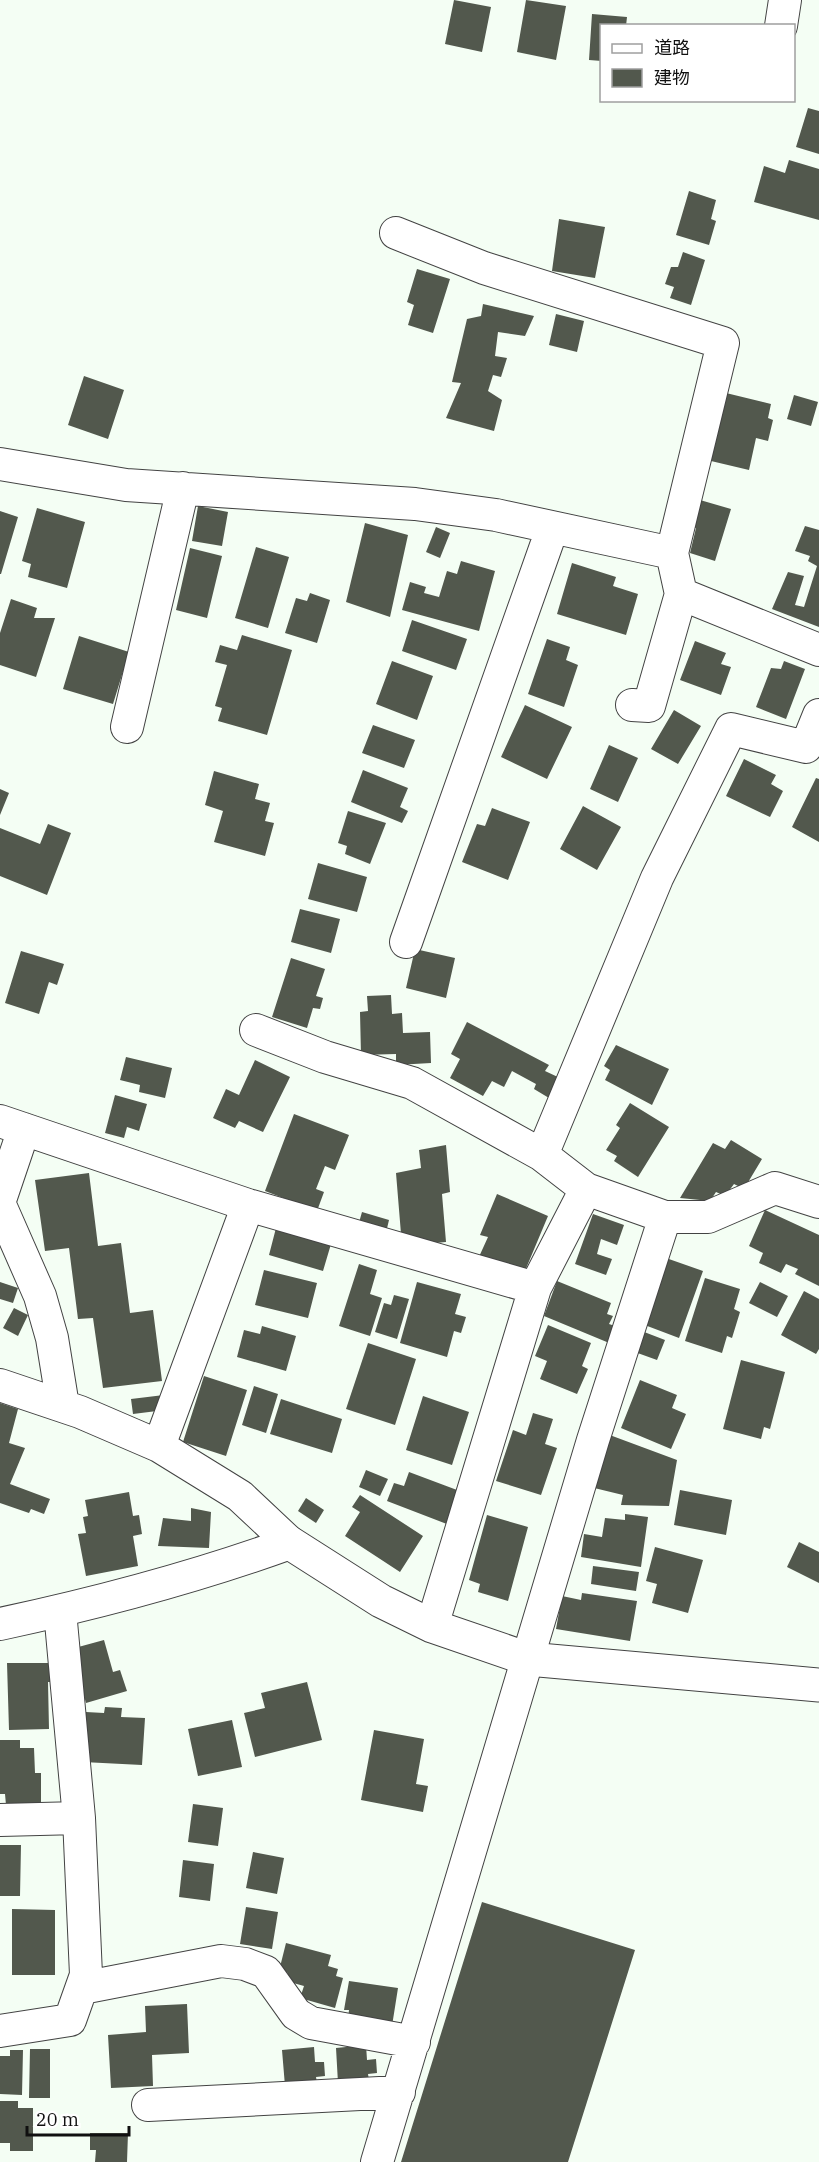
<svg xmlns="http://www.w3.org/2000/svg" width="819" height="2162" font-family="'IBM Plex Serif','Noto Sans JP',serif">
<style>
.building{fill:#52584d}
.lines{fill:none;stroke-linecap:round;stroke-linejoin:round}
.minor-casing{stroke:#434343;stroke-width:34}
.tertiary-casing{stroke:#434343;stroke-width:35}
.minor{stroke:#fff;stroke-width:32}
.tertiary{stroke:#fff;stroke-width:33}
</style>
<rect width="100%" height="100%" fill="#f4fef4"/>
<!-- building -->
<path class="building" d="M454,0l37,7 -9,45 -37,-8z
M526,0l40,6 -10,54 -39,-8z
M592,14l35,3 -1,9h-24v35l-13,-1z
M808,108l11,3v43l-23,-7z
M789,160l30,9v51l-65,-18 10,-36 21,7z
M689,191l27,9 -5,19 5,2 -7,24 -33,-10z
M559,219l46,8 -10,51 -43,-7z
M683,252l22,8 -14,45 -21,-7 4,-11 -9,-3 6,-17h7z
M417,269l33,10 -17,54 -25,-8 6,-20 -7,-3z
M483,304l51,12 -9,20 -27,-4 -3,24 12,2 -6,19 -8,-2 -5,16 14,9 -8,31 -48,-13 15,-35 -9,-1 15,-63 14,-3z
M556,314l28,7 -7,31 -28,-7z
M84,376l40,14 -16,49 -40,-14z
M726,393l45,11 -3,14 5,2 -5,21 -12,-3 -7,32 -38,-9z
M794,395l24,7 -7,24 -24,-7z
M700,500l31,9 -16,52 -25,-8 6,-25 -5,-1z
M198,506l30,6 -6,34 -30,-5z
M37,508l48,14 -18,66 -39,-11 3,-13 -9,-3z
M0,511l18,6 -17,57h-1z
M365,523l43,12 -18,82 -44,-15z
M805,526l14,4v97l-47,-18 16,-37 16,4 -9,29 9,2 13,-41 -9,-5 2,-5 -15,-5z
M436,527l14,6 -10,25 -14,-6z
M256,547l33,10 -21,71 -33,-10z
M190,548l32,8 -15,62 -31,-8z
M461,561l34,10 -16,60 -77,-21 8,-28 16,5 -2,6 15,4 8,-26 10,3z
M572,563l44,14 -3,9 25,8 -12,41 -69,-21z
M310,593l20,7 -13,43 -32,-10 11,-35 11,3z
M11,599l26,9 -3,10h21l-19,59 -36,-12v-32z
M412,620l55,19 -11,31 -54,-19z
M242,635l50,15 -25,85 -49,-14 4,-13 -7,-2 12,-41 -12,-3 5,-17 17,5z
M79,636l50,16 -16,52 -50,-15z
M547,639l23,8 -4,13 12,5 -14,42 -36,-13z
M695,641l31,12 -5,11 10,3 -10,28 -41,-15z
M392,661l41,15 -16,44 -41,-16z
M784,661l21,8 -19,50 -30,-12 15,-39 10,1z
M525,705l47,22 -25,52 -46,-22z
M674,710l27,16 -23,38 -27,-15z
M373,725l42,15 -11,28 -42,-15z
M609,745l29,13 -20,44 -28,-13z
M744,759l32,16 -5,9 12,7 -13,26 -44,-21z
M363,770l45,18 -8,19 8,4 -6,12 -51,-21z
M214,771l45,13 -4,15 15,4 -5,18 9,2 -9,33 -51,-14 9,-31 -18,-6z
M816,778l3,1v63l-27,-15z
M0,789l9,4 -9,22z
M583,806l38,21 -24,43 -37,-21z
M492,808l38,14 -22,58 -46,-18 15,-38 8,2z
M348,811l38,12 -16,41 -25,-10 2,-8 -9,-3z
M48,824l23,9 -24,62 -47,-19v-48l40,16z
M318,863l49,14 -10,35 -49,-13z
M300,909l40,10 -9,34 -40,-11z
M415,949l40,9 -9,40 -40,-10z
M21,951l43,13 -7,21 -8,-3 -10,32 -34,-11z
M291,958l34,11 -9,27 7,2 -3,11 -7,-1 -6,20 -35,-11z
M391,995l1,19 10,-1 1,20 27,-1 1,31 -35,2v-11l-35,1 -1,-43 8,-1 -1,-15z
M467,1022l82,43 -4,6 15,7 -11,20 -15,-9 2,-5 -24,-13 -8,16 -12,-6 -9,15 -33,-18 10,-19 -9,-5z
M616,1045l53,24 -17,36 -47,-25 5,-10 -6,-4z
M126,1057l46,11 -7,30 -26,-6 1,-7 -20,-5z
M255,1060l35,17 -27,55 -24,-11 -4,7 -22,-10 13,-29 13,6z
M115,1095l32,9 -8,27 -12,-4 -3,11 -19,-5z
M630,1103l39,24 -31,50 -24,-16 3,-5 -11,-6 14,-22 -4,-3z
M294,1114l55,21 -14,35 -10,-4 -9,23 8,3 -7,19 -52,-20z
M731,1140l31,19 -18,30 -10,-5 -9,12 -9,-4 -6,9 -30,-3 33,-55 12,6z
M446,1145l4,47 -8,2 4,48 -44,4 -6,-73 25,-5 -2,-18z
M89,1173l9,73 23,-3 9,70 23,-3 9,71 -59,7 -10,-70 -15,1 -9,-71 -24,3 -10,-71z
M497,1194l51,22 -26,62 -44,-19 10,-22 -8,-2z
M765,1210l54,25v51l-24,-12 3,-5 -12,-5 -5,9 -22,-10 4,-10 -14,-7z
M362,1212l27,8 -5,21 -28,-8z
M593,1214l31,11 -7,20 -16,-6 -4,15 15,5 -6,16 -31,-11z
M276,1228l55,16 -8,27 -54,-16z
M666,1258l37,13 -24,67 -37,-14z
M359,1264l18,6 -7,24 12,4 -12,38 -31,-10z
M264,1270l53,13 -9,35 -53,-13z
M705,1278l35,11 -6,20 6,3 -8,26 -5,-2 -5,17 -37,-12z
M557,1281l54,22 -4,11 6,2 -4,8 12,4 -7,17 -70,-29z
M0,1282l18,6 -5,15 -13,-4z
M417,1282l44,12 -6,20 11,3 -5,16 -7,-2 -7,26 -47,-14z
M760,1282l28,14 -11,21 -28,-14z
M804,1291l15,8v50l-3,5 -35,-19z
M394,1295l15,4 -12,40 -22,-7 9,-29 7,2z
M14,1308l14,7 -10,21 -15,-8z
M548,1325l43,18 -9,23 6,3 -11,25 -37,-15 7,-18 -12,-5z
M262,1326l34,10 -10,35 -49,-14 7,-27 16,4z
M639,1330l26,10 -8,20 -25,-9z
M368,1343l48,16 -21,66 -49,-16z
M741,1360l44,12 -15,57 -6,-2 -3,12 -38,-10z
M204,1376l43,14 -21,66 -43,-14z
M640,1380l37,15 -5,13 14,6 -15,35 -50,-21z
M254,1386l24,8 -12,39 -24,-8z
M164,1395l1,15 -32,4 -2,-15z
M423,1396l46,16 -17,53 -46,-15z
M281,1399l61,20 -10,34 -62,-19z
M0,1403l18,6 -9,34 16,5 -15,36 40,15 -6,15 -13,-5 -2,4 -29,-10z
M533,1413l20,6 -8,25 12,4 -16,47 -45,-14 17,-51 13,5z
M607,1434l70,26 -8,46 -48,-1 2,-10 -37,-9z
M366,1470l22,9 -8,17 -21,-9z
M409,1472l56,21 -13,33 -65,-25 7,-18 10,3z
M680,1490l52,10 -6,35 -52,-10z
M129,1492l4,24 6,-1 3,19 -9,2 5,30 -52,10 -8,-42 8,-1 -3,-16 5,-1 -3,-16z
M360,1495l63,41 -23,36 -55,-36 15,-24 -8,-5z
M306,1498l18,12 -8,13 -18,-12z
M191,1508l20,4 -2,36 -51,-2 5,-28 28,3z
M625,1514l23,3 -7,50 -60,-10 3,-23 18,3 3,-19 20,2z
M487,1515l41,12 -20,74 -30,-9 2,-8 -11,-4z
M799,1542l20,10v31l-32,-16z
M655,1547l48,13 -15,53 -36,-10 5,-19 -11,-3z
M593,1566l46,6 -3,19 -45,-7z
M582,1593l55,8 -7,40 -74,-12 6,-33 19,4z
M104,1640l9,32 7,-2 7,21 -41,12 -15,-54z
M7,1663h48v19h-7l1,47 -40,1z
M307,1682l15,58 -67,17 -11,-44 21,-5 -4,-15z
M105,1707l17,1 -1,9 24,1 -3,47 -59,-3 3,-50 18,1z
M232,1720l10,47 -44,9 -10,-47z
M374,1730l50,9 -8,45 12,2 -5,26 -62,-12z
M0,1740h20v8h14l1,25h6v32h-35l-1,-11h-5z
M193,1804l30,4 -5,38 -30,-4z
M0,1845h21l-1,51h-20z
M253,1852l31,6 -7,36 -31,-6z
M183,1860l31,4 -4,37 -31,-4z
M482,1902l153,48 -67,212h-167z
M246,1907l32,5 -6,37 -32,-5z
M12,1909l43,1v65h-43z
M286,1943l45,12 -3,11 10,3 -2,7 7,2 -8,30 -35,-10 4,-12 -18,-5 2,-8 -9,-2z
M349,1981l49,7 -6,38 -44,-7 1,-9h-5z
M187,2004l2,49 -37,2 1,31 -42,2 -3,-53 38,-3 -1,-26z
M366,2045l1,15 9,-1 1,14 -9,1 1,6 -31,3 -2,-35z
M314,2047l1,15h9l1,14 -9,1 1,6 -32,3 -3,-36z
M30,2049h20v49h-21z
M10,2050h13l-1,45 -22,-1v-38h10z
M0,2101h18v7h15v43h-23v-8h-10z
M90,2133h38l-1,29h-32l1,-12h-6z"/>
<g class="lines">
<!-- minor casing -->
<g class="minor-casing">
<path id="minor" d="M781,26l4,-26
M396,233l88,35 239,75 -51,210
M0,464l126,21 289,19 81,11 176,38 9,41 138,56
M632,705l17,1 32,-112
M819,715l-13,32 -75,-18 -74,149 -115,277 44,34 79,28h43l67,-29 44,14
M127,727l56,-239
M406,942l146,-413
M256,1030l69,27 87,26 130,72
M0,1121l248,84 287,83 51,-99
M0,1200l24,-71
M0,1205l40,91 12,42 11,68
M0,1385l80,27 79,34 81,50 50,47c-94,34 -192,60 -290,81
M159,1446l89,-241
M432,1626l103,-338
M0,1820l79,-2
M82,1988l139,-27 24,3 21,8 30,42 15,9 103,19
M0,2031l70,-11 16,-45 -7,-157 -19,-207
M148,2105l251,-13
M377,2162l216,-722 72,-223"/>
</g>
<!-- tertiary casing -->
<g class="tertiary-casing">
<path id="tertiary" d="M290,1543l91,58 51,25 96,33 291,26"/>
</g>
<!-- minor -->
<use href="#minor" class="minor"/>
<!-- tertiary -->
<use href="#tertiary" class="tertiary"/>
</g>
<!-- legend -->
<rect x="600" y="24" width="195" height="78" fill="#ffffff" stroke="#9f9f9f" stroke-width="1.5"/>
<rect x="612" y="44" width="30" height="9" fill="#ffffff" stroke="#9f9f9f" stroke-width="1.5"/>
<text x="654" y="54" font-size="18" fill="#101010">道路</text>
<rect x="612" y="69" width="30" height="18" fill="#52584d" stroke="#9f9f9f" stroke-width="1.5"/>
<text x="654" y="84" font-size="18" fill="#101010">建物</text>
<!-- scale -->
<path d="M27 2126v9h102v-9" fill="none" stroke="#101010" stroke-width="3"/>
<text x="36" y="2126" font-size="18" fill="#101010" stroke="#ffffff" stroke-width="4.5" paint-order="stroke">20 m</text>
</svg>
